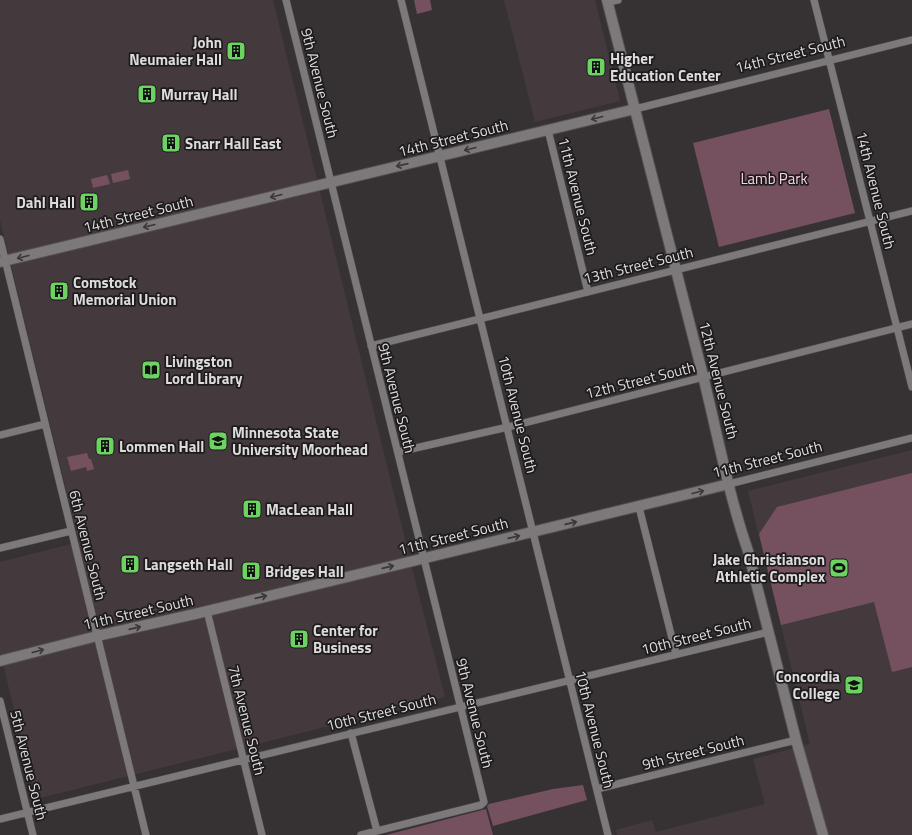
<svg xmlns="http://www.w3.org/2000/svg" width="912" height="835" font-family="'Titillium Web',sans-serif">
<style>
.built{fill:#443a3e}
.green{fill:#755160}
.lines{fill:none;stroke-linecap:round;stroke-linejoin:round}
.street-casing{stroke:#535052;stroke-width:8}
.secondary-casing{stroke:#535052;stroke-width:12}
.street{stroke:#7d797a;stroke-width:7}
.secondary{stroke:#7d797a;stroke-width:10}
.oneway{stroke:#3a3738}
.labels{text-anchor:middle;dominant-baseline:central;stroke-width:3.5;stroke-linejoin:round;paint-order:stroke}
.poi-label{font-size:15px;font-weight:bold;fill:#dddbdc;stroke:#1d1b1b;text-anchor:start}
.street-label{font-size:15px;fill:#dddbdc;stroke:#1d1b1b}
.park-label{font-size:15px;fill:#fcd2e3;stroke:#1d1b1b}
</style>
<rect width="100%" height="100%" fill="#363234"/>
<!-- built -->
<path class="built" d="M0,0h273l140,572 32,125 -409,102 -36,-147v-90l79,-20 -79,-322z
M504,0h91l25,101 -85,21z
M912,450v385h-295l-1,-5 36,-10 4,12 109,-28 -12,-45 57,-15 -62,-253z"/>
<!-- green -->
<path class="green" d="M414,0h16l2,10 -15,4z
M829,109l26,104 -136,34 -26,-104z
M128,170l2,9 -17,4 -2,-9z
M107,175l3,9 -17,4 -2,-9z
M87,453l2,6h2l3,10 -7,2 -1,-4 -15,4 -4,-14z
M912,473v194l-20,5 -18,-70 -93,23 -22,-91 18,-27z
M583,785l4,15 -94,26 -6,-20 2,-2 64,-15z
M486,809l7,26h-107z"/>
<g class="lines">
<!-- street casing -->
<g class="street-casing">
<path id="street" d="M286,0l198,802 -3,3 -120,30
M401,0l207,835
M814,0l98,387
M608,2l10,-2
M635,109l277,-69
M548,130l40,162
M0,239l146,596
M371,346l541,-135
M0,435l45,-11
M398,452l110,-25 404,-103
M729,484l183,-46
M639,507l37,147
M0,548l71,-17
M207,611l55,224
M0,701l33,134
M351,733l26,98
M597,789l199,-49
M0,819l769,-187"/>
</g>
<!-- secondary casing -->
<g class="secondary-casing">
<path id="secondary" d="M607,0c30,121 62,242 93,364 16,62 27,126 48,187l48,189 27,95
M0,262l635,-153
M0,661l97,-25 98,-22 534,-130"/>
</g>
<!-- street -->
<use href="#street" class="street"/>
<!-- secondary -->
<use href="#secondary" class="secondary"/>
</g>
<!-- one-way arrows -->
<defs><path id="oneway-shaft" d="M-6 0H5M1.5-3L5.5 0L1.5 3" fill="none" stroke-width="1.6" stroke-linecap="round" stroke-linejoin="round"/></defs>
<g class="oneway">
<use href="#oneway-shaft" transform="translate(597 118) rotate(166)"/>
<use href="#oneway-shaft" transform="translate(470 149) rotate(166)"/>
<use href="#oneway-shaft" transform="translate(402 165) rotate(167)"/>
<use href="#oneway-shaft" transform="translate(276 196) rotate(166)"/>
<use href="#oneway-shaft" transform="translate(149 226) rotate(166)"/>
<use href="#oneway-shaft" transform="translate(23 257) rotate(166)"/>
<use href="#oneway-shaft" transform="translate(698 492) rotate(-14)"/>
<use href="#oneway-shaft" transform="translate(571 523) rotate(-13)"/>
<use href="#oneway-shaft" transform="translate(514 537) rotate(-13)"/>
<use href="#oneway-shaft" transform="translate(388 567) rotate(-13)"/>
<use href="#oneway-shaft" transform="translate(261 597) rotate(-13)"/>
<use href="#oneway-shaft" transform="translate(135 628) rotate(-13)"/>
<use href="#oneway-shaft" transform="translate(38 651) rotate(-15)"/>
</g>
<!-- icons -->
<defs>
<g id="building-square" transform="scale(1)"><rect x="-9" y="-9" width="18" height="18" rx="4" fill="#6cd362" stroke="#1d1b1b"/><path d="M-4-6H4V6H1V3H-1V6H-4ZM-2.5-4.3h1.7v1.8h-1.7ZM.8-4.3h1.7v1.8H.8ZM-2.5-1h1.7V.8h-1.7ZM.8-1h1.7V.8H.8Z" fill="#111"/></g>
<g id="library-square" transform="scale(1)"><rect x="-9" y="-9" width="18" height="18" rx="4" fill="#6cd362" stroke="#1d1b1b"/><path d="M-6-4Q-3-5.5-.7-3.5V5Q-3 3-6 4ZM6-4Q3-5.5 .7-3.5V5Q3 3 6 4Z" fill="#111"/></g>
<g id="university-square" transform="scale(1)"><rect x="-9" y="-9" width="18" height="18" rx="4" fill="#6cd362" stroke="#1d1b1b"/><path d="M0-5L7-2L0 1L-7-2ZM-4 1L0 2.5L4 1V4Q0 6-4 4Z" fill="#111"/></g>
<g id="stadium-square" transform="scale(1)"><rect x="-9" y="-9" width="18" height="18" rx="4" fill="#6cd362" stroke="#1d1b1b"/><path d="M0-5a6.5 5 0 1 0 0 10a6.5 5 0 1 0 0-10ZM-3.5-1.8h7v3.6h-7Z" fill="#111"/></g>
</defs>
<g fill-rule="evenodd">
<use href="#building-square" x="236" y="51"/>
<use href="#building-square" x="596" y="67"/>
<use href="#building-square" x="147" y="94"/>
<use href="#building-square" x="171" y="143"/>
<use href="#building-square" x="89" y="202"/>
<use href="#building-square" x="59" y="291"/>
<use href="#library-square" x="151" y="370"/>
<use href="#university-square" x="218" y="441"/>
<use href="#building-square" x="105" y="446"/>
<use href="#building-square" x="252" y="509"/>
<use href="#building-square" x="130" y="564"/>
<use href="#stadium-square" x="839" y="568"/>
<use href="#building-square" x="251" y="571"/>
<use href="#building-square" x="299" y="639"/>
<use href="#university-square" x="854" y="685"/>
</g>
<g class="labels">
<!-- poi labels -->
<g class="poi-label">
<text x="222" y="42" text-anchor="end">John<tspan x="222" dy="17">Neumaier Hall</tspan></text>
<text x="610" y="58">Higher<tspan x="610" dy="17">Education Center</tspan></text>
<text x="161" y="94">Murray Hall</text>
<text x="185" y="143">Snarr Hall East</text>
<text x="75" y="202" text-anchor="end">Dahl Hall</text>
<text x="73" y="282">Comstock<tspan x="73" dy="17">Memorial Union</tspan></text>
<text x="165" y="361">Livingston<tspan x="165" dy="17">Lord Library</tspan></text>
<text x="232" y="432">Minnesota State<tspan x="232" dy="17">University Moorhead</tspan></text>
<text x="119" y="446">Lommen Hall</text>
<text x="266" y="509">MacLean Hall</text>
<text x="825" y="559" text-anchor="end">Jake Christianson<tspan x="825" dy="17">Athletic Complex</tspan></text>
<text x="144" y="564">Langseth Hall</text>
<text x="265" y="571">Bridges Hall</text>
<text x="313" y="630">Center for<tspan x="313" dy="17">Business</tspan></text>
<text x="840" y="676" text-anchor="end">Concordia<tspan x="840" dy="17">College</tspan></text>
</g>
<!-- street labels -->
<g class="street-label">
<text transform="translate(790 54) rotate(-14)">14th Street South</text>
<text transform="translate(320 83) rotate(76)">9th Avenue South</text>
<text transform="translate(453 138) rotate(-14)">14th Street South</text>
<text transform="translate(876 190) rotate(76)">14th Avenue South</text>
<text transform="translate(578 196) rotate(76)">11th Avenue South</text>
<text transform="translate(138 214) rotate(-14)">14th Street South</text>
<text transform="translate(638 265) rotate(-14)">13th Street South</text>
<text transform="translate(640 380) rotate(-14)">12th Street South</text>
<text transform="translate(719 380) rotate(76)">12th Avenue South</text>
<text transform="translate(397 398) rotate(76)">9th Avenue South</text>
<text transform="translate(518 414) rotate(76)">10th Avenue South</text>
<text transform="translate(767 459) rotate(-14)">11th Street South</text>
<text transform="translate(453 536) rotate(-14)">11th Street South</text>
<text transform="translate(88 545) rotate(76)">6th Avenue South</text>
<text transform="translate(138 612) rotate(-13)">11th Street South</text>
<text transform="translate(696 636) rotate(-14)">10th Street South</text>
<text transform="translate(381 712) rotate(-14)">10th Street South</text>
<text transform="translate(475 713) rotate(76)">9th Avenue South</text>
<text transform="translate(247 720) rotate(76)">7th Avenue South</text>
<text transform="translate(595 729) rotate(76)">10th Avenue South</text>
<text transform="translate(693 752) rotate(-14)">9th Street South</text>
<text transform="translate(29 765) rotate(76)">5th Avenue South</text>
</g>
<!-- park labels -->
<g class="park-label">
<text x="774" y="178">Lamb Park</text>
</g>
</g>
</svg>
